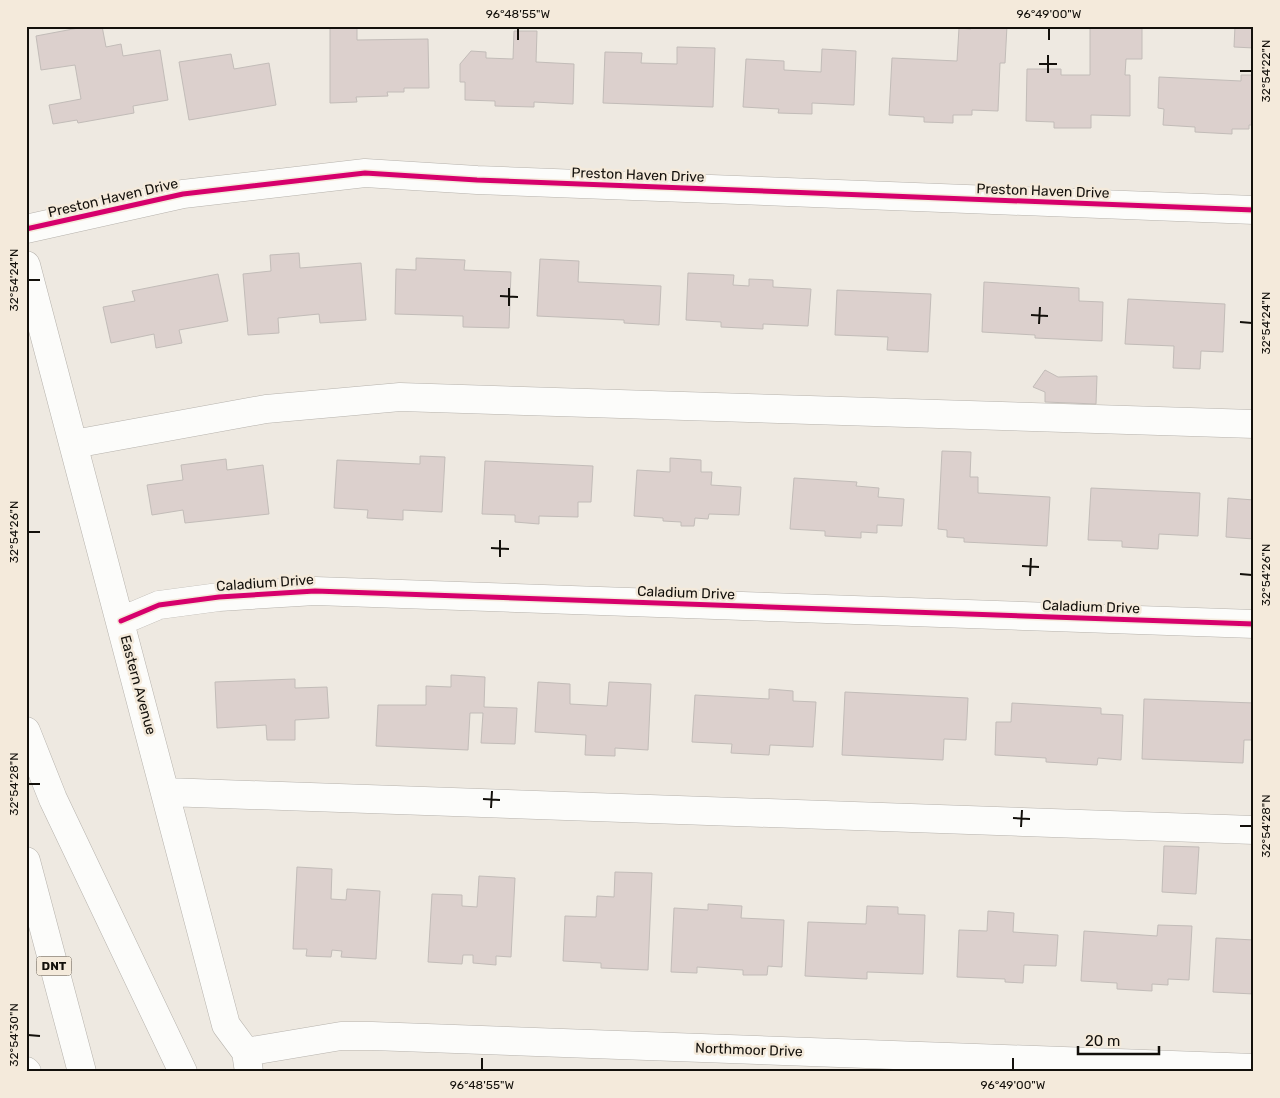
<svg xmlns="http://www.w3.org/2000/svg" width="1280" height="1098" font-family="Rubik,sans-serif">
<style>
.building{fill:#dcd0cd;stroke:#c2bcb8}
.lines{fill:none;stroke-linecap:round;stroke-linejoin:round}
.minor-casing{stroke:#b6b2ac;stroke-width:29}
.highway-casing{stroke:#b6b2ac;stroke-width:29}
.minor{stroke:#fcfcfa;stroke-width:28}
.highway{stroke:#fcfcfa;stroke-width:28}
.cycleway-casing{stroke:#f4eadb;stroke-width:8}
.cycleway{stroke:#d6006c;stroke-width:5}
.ticks{fill:none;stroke:#13100b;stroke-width:2}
.labels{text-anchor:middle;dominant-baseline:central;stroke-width:5;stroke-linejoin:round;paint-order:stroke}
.shield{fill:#f4eadb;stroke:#565149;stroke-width:1}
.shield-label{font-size:12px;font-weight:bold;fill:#13100b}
.street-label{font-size:14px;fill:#13100b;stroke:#f4eadb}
.neatline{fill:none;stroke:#13100b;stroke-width:2}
.ticks-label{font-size:12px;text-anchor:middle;fill:#13100b}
</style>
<rect width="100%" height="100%" fill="#eee9e1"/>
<!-- building -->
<path class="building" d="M89,26h13l4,21 15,-3 2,12 37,-6 8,50 -35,6 1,7 -56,10 -1,-3 -24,4 -4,-19 32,-6 -6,-34 -34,5 -5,-34z
M330,26h27v14l71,-1 1,49h-25v4h-17l1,4 -32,1 1,5 -27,1z
M971,26h36l-2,37h-5l-2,48 -26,-1v5h-19v8l-29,-1v-5l-35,-2 3,-57 65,3 2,-33 12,1z
M1090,26h52v33h-16l-1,16h5v41l-39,-1v13h-37v-6l-28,-1 1,-52h34v6h29z
M1235,26h19v22l-20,-1z
M514,31h23l-1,31 38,2 -1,40 -39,-2v5l-39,-1v-5l-30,-1v-18h-5v-18l11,-13 15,1v6l27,1z
M677,47l38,1 -2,59 -110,-4 2,-51 37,1 -1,10 36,1z
M822,49l34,2 -2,54 -42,-2v11l-34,-1 1,-4 -36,-2 3,-48 38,2v9l37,2z
M231,54l3,15 35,-6 7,42 -87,15 -10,-58z
M1241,75h13v50h-5v4h-17v5l-37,-2v-5l-32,-2 1,-16 -6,-1 1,-31 82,4z
M299,253l1,15 61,-5 5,57 -46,3 -1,-9 -41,4 1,15 -31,2 -5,-61 28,-3 -1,-16z
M416,258l49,2 -1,10 47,2 -2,56 -46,-1v-11l-68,-2 1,-45 20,1z
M540,259l39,2 -1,21 83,4 -2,39 -35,-2v-3l-87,-4z
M688,273l46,2 -1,10 16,1v-7l24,1v7l38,2 -3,37 -45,-2v5l-42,-2v-5l-35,-2z
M218,274l10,47 -49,9 3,13 -26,5 -2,-14 -43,9 -8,-36 32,-6 -3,-10z
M984,282l95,6v13l24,1 -1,39 -67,-3v-3l-53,-3z
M837,290l94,4 -3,58 -41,-2 1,-13 -53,-2z
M1128,299l97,5 -2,48 -22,-1 -1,18 -27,-1 1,-22 -49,-2z
M1045,370l13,7 39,-1 -1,28 -51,-2v-10l-12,-5z
M942,451l29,1 -1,25h8v16l72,4 -3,49 -83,-4v-4l-17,-1v-7l-9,-1z
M420,456l25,1 -3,55 -39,-2v10l-36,-2 1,-8 -34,-2 3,-48 83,4z
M670,458l31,2v12h11l-1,13 30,2 -2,28 -30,-1 -1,5 -13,-1 -1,8h-13v-4l-18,-1v-3l-29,-2 3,-46 33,2z
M226,459l1,11 36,-5 6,49 -84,9 -2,-13 -31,5 -5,-30 36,-5 -2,-15z
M485,461l108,5 -2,36h-13v15l-39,-1v8l-24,-2v-7l-33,-1z
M794,478l63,4 -1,4 23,2 -1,9 26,2 -2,27 -25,-1v8l-16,-1v6l-36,-2v-5l-35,-2z
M1091,488l109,5 -2,43 -39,-2 -1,15 -36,-2v-6l-34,-1z
M1228,498l26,2v39l-28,-2z
M451,675l34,2 -1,30 33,1 -2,36 -34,-1 2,-30h-13l-2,37 -92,-4 2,-41h48v-19l25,1z
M295,679v9l32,-1 2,31 -34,2v20h-28l-1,-15 -49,3 -2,-46z
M538,682l32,2v20l37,2 2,-24 42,2 -3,66 -33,-2v8l-30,-1 1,-20 -51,-3z
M769,689l24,2v10l23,1 -3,45 -43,-2 -1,10 -38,-2 1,-9 -40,-2 3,-47 74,4z
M845,692l123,6 -2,42 -22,-1 -1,21 -101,-5z
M1144,699l110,4v37h-10l-1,23 -101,-4z
M1012,703l89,5v6l22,1 -2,45 -23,-2 -1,7 -51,-3v-4l-51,-3 1,-33h15z
M1164,846l35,1 -3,47 -34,-2z
M297,867l35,2 -1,30 15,1 1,-11 33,2 -4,68 -35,-2 1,-6 -10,-1 -1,7 -25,-1 1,-7h-14z
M615,872l37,1 -4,97 -47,-2v-5l-38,-2 2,-45 31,1 1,-21 17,1z
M479,876l36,2 -4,79 -15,-1v9l-23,-2v-8h-10l-1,9 -34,-2 4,-68 30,1v11l15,1z
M708,904l34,2 -1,12 43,2 -2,47 -14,-1 -1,9h-24v-5l-46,-3v6l-26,-1 3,-64 34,2z
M867,906l31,1v7l27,1 -2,59 -56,-2v7l-62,-3 3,-54 58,2z
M988,911l26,2 -1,19 45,3 -2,31 -32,-1 -1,18 -18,-1v-3l-48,-2 2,-47 28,1z
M1158,925l34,1 -3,54 -21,-1v6l-16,-1v7l-35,-2v-6l-36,-2 3,-50 73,5z
M1216,938l38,2v54l-41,-2z"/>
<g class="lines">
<!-- minor casing -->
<g class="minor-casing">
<path id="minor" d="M26,229l157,-35 182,-21 112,7 777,30
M26,265l200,760 20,27 3,20
M74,444l192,-35 134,-12 854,27
M121,621l38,-16 60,-8 96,-6 939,33
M166,792l1088,38
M246,1052l95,-16h31l882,32"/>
</g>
<!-- highway casing -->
<g class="highway-casing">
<path id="highway" d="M26,731l27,68 130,273
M26,861l56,211
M26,1071l1,1"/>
</g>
<!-- minor -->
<use href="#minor" class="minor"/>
<!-- highway -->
<use href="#highway" class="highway"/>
<!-- cycleway casing -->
<g class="cycleway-casing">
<path id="cycleway" d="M26,229l157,-35 182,-21 112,7 777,30
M121,621l38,-16 60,-8 96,-6 939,33"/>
</g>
<!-- cycleway -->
<use href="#cycleway" class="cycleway"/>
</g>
<!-- ticks -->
<path class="ticks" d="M518,40v-12M1049,40v-12M1039,64h18M1240,71h12M1048,73v-18M28,280h12M500,296l18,1M509,306v-18M1031,315l17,1M1240,322l12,1M1039,324l1,-17M28,532h12M491,548l18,1M500,557v-17M1022,566l17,1M1240,574l12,1M1030,576l1,-18M28,784h12M483,799l17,1M491,808l1,-17M1013,818l17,1M1240,826h12M1021,827l1,-17M28,1035l12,1M482,1070v-12M1013,1070v-12"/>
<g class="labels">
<!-- shield labels -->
<rect class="shield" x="36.5" y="956.5" width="35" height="19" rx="4"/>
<g class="shield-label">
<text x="54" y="966">DNT</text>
</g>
<!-- street labels -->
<g class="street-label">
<text transform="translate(638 175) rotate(2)">Preston Haven Drive</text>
<text transform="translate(1043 191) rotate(2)">Preston Haven Drive</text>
<text transform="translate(113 198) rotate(-13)">Preston Haven Drive</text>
<text transform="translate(265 583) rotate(-4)">Caladium Drive</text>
<text transform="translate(686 593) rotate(2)">Caladium Drive</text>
<text transform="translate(1091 607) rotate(2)">Caladium Drive</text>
<text transform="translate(138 685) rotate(75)">Eastern Avenue</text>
<text transform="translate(749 1050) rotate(2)">Northmoor Drive</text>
</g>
</g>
<!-- border -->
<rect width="1280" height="1098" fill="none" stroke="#f4eadb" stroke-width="55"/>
<!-- scale -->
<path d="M1078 1046v8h81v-8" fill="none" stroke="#13100b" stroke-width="2.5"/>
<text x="1085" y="1046" font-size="15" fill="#13100b" stroke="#f4eadb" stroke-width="4" paint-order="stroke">20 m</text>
<rect x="28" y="28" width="1224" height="1042" class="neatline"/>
<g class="ticks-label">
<text x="518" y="18">96°48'55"W</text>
<text x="1049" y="18">96°49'00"W</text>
<text transform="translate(1266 71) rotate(-90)" y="4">32°54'22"N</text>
<text transform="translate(14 280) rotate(-90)" y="4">32°54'24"N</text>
<text transform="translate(1266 323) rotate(-90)" y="4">32°54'24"N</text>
<text transform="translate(14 532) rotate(-90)" y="4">32°54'26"N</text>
<text transform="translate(1266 575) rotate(-90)" y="4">32°54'26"N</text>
<text transform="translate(14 784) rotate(-90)" y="4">32°54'28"N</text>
<text transform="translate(1266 826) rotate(-90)" y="4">32°54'28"N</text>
<text transform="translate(14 1035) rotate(-90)" y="4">32°54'30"N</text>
<text x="482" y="1089">96°48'55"W</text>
<text x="1013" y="1089">96°49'00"W</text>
</g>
</svg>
